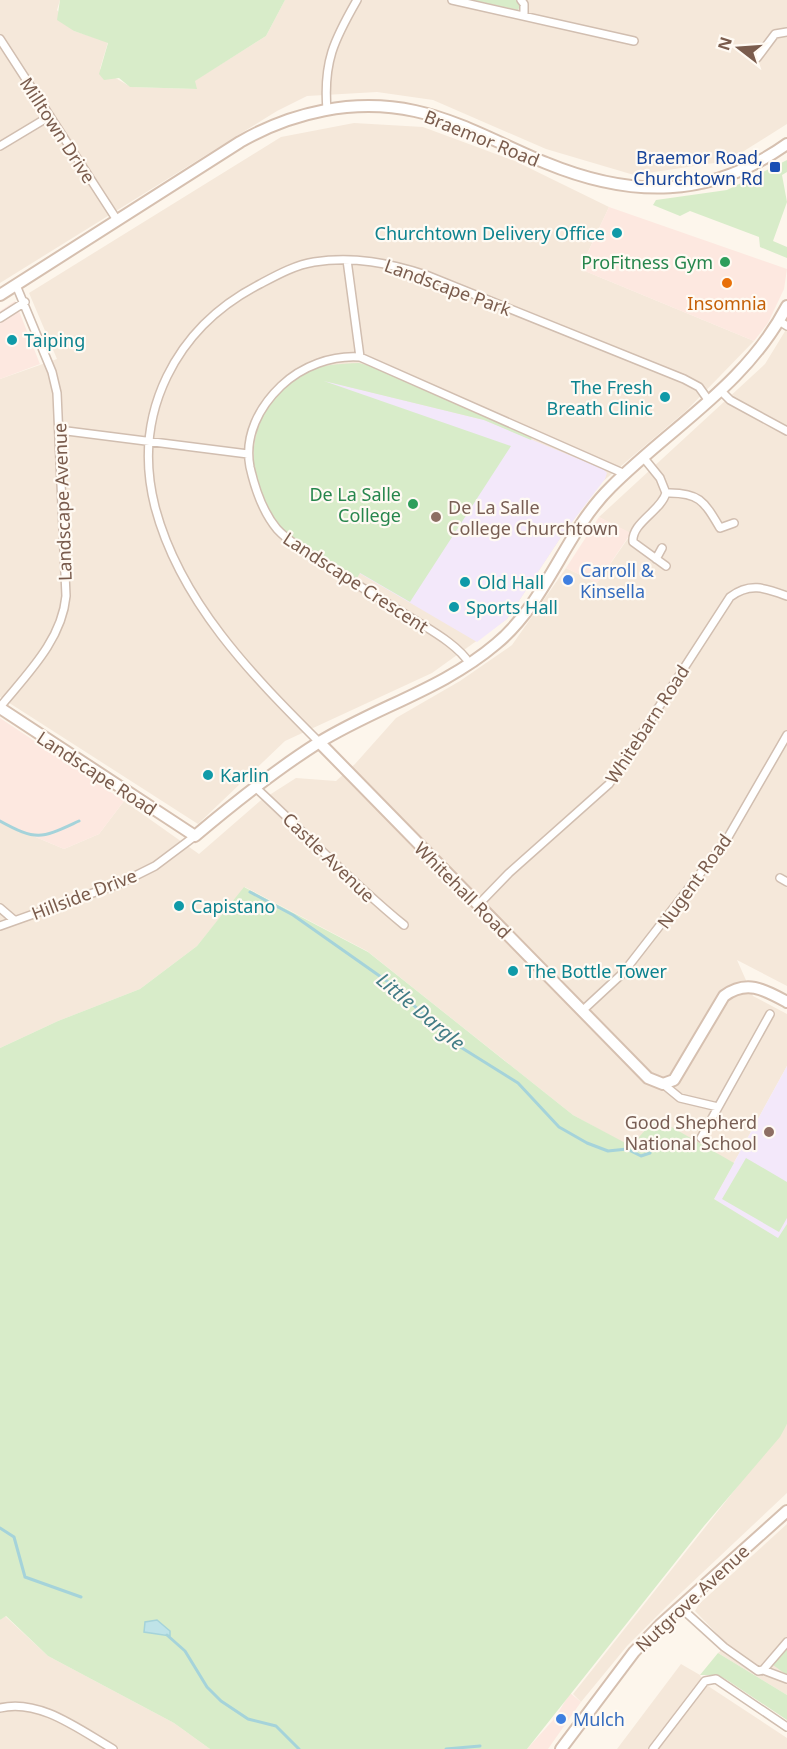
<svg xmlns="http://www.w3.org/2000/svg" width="787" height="1749" font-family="'Noto Sans',sans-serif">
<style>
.residential{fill:#f5e8da}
.commercial{fill:#fde8e0}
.education{fill:#f3e8fa}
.green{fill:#d8ecc9}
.water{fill:#bfe3e8;stroke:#a5d3da;stroke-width:1.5}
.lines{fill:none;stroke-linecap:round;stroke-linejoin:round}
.stream{stroke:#a5d3da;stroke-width:3}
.street-casing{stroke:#d1beb0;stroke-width:10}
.secondary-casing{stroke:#d6c0b0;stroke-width:14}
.street{stroke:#fff;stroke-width:7}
.secondary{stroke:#fff;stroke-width:10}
.transit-dot{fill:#1a4fb4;stroke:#fffaf3;stroke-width:2}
.culture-dot{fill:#0f9aa8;stroke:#fffaf3;stroke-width:2}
.leisure-dot{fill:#2e9e5b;stroke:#fffaf3;stroke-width:2}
.food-dot{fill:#e8710a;stroke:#fffaf3;stroke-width:2}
.education-dot{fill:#8d6e63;stroke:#fffaf3;stroke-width:2}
.shop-dot{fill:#3f7fe0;stroke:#fffaf3;stroke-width:2}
.labels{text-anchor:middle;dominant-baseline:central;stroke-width:4.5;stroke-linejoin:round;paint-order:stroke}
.street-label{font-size:18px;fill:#7a5c4d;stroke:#fffaf3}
.transit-label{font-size:18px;fill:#164399;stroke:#fffaf3;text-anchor:end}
.culture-label{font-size:18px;fill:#0d838f;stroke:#fffaf3;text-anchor:start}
.leisure-label{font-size:18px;fill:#27864d;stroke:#fffaf3;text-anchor:end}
.food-label{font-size:18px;fill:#c56008;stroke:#fffaf3}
.education-label{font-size:18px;fill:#785e54;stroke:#fffaf3;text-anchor:start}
.shop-label{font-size:18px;fill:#366cbe;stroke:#fffaf3;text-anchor:start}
.water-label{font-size:20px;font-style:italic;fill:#437c86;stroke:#fffaf3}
</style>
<rect width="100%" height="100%" fill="#fdf6ec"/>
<!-- residential -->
<path class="residential" d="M0,0h60l-3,10 17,21 34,11 -8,27 31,18 65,2 -2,-8 72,-45 19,-36h502v124l-59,37 -94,14 -88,-26 -113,-49 -56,-8 -70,4 -30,15 -277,172z
M354,123l69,4 92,34 94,46 -29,62 174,72 -67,69 -86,73 -38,51 -56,85 -75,54 -147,68 -87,83 -198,-127v-318l57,-20 -28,-66 252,-156z
M787,328v658l-50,-26 16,36 34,18v52l-73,133 -83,-52 -58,-32 -206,-164 -122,-64 -48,59 -57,43 -82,32 -58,27v-226l64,27 35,-15 25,-33 75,53 61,-53 36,-23 40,3 19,-17 41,-46 64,-37 52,-36 54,-77 31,15 34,-49 -32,-17 166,-153z
M787,1424v69l-121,114 -39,39 -46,56 -8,-8z
M787,1524v171l-69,-42 10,-8 -33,-34 4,-7z
M5,1616l43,40 126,67 36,26h-210v-129z
M681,1664l19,11 5,9 82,54v11h-170z"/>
<!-- commercial -->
<path class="commercial" d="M609,207l178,62 -3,20 -16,34 -14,18 -174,-72z
M15,301l25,63 -40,15v-68z
M599,517l32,16 -34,50 -31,-15z
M0,718l124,83 -25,33 -35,15 -64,-27z
M570,1693l11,9 -33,47h-21l28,-31z"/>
<!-- education -->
<path class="education" d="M313,378l171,42 119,49 4,4 -2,6 -42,55 -56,85 -30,23 -164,-96z
M787,1066v180l-73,-47z"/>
<!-- green -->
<path class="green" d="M60,0h225l-19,36 -71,45 2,8 -67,-2 -11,-9 -15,2 -5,-6 9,-31 -34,-12 -17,-11z
M473,0h43l4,5 -2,5z
M787,160v12l-5,3 5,27 -14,39 14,6v11l-27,-11 -1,-10 -69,-26 -10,5 -27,-11 3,-5 71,-10z
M359,363l15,4 159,68 -2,5 -47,-20 -160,-39 187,65 -101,156 -50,-29 -3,5c-27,-16 -64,-32 -83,-58 -36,-48 -24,-118 30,-147 16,-9 37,-9 55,-10z
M244,887l124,65 205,163 58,31 25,-28 78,45 -20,36 64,39 9,-14v200l-7,13 -76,89 -177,223h-317l-36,-26 -126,-67 -42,-40 -6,4v-572l58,-27 82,-32 57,-43z
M746,1158l41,24v36l-8,14 -57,-33z
M787,1647v28l-14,-10z
M718,1653l69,42v25l-60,-40 -9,-5h-18z"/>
<!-- water -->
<path class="water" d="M157,1620l13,11v5l-26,-4 1,-10z"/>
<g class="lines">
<!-- stream -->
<path class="stream" d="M0,821c38,21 42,17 79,0
M250,892l43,23 98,69 63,59 64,40 41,44 28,16 21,8 19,-2 14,7 9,-3
M0,1528l14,9 11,40 56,20
M167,1635l18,16 22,36 14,14 27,18 28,7 23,23
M446,1749l34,-3"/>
<!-- street casing -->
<g class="street-casing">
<path id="street" d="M452,0l182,41
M521,0l3,4v11
M0,39l117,181
M757,58l18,-24 12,-2
M327,110c-4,-48 7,-70 30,-110
M0,146l50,-30
M347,260l13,97
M0,318l25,-16
M779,321l8,5
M721,391l9,9 57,31
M59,430l189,24
M643,457l17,21 6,15c-5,18 -35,30 -33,49l33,24
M666,493c33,-1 38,8 54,35l14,-5
M656,559l6,-11
M470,664c-12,-19 -38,-33 -57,-45 -28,-17 -57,-35 -85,-53 -17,-11 -37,-22 -51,-37 -15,-18 -22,-40 -27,-62 -6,-31 9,-60 31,-81 21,-20 51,-31 79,-29l265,117
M0,707c27,-33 62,-67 66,-111l-9,-203 -5,-21 -36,-87
M319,742c-67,-67 -139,-140 -164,-235 -24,-94 21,-180 105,-223 17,-9 35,-19 54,-22 40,-6 75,1 112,13l258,104 15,8 10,14
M255,787c50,46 96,95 149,138
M780,878l7,4
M478,905l31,-32 100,-89 121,-187c20,-15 35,-9 57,-1
M0,908l14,12
M0,926l121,-43 34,-17 40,-30
M582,1011l41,-38 104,-134 60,-104
M663,1084l17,14 38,9
M701,1138l69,-124
M680,1607l44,40 34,24 5,-1 24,-28
M763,1670l24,9
M0,1708c39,-10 80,22 113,41
M653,1749l52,-68 11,-2 71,48"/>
</g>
<!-- secondary casing -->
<g class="secondary-casing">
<path id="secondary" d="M0,295l240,-153c52,-30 114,-44 175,-31 46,10 87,34 131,52 85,35 164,36 241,-19
M0,708l195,128c39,-33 79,-65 123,-93 58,-36 125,-54 178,-99 51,-42 69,-112 115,-157 62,-62 134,-101 176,-181
M319,742l329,336 15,6 11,-4 50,-84c23,-17 41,-6 63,6
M561,1749l73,-97 26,-27 127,-114"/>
</g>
<!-- street -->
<use href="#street" class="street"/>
<!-- secondary -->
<use href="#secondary" class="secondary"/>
</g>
<!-- markers -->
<rect class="transit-dot" x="769" y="161" width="12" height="12" rx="3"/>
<g class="culture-dot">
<circle cx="617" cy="233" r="6"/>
<circle cx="12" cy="340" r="6"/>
<circle cx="665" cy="397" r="6"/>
<circle cx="465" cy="582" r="6"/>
<circle cx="454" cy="607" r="6"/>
<circle cx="208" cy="775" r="6"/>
<circle cx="179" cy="906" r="6"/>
<circle cx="513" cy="971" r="6"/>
</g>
<g class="leisure-dot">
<circle cx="725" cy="262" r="6"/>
<circle cx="413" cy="504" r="6"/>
</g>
<circle class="food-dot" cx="727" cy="283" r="6"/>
<g class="education-dot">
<circle cx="436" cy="517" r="6"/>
<circle cx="769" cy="1132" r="6"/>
</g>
<g class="shop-dot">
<circle cx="568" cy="580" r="6"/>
<circle cx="561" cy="1719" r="6"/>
</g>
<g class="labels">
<!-- street labels -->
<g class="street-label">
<text transform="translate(58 130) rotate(57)">Milltown Drive</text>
<text transform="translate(482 138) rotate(22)">Braemor Road</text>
<text transform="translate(448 287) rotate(20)">Landscape Park</text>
<text transform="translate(62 502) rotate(-92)">Landscape Avenue</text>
<text transform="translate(356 582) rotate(33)">Landscape Crescent</text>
<text transform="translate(647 724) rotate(-57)">Whitebarn Road</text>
<text transform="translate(97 773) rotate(33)">Landscape Road</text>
<text transform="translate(329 857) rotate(44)">Castle Avenue</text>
<text transform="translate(694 881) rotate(-54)">Nugent Road</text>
<text transform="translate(463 890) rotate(45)">Whitehall Road</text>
<text transform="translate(84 894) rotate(-21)">Hillside Drive</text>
<text transform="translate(692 1598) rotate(-43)">Nutgrove Avenue</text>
</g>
<!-- transit labels -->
<g class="transit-label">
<text x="763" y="157">Braemor Road,<tspan x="763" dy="21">Churchtown Rd</tspan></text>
</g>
<!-- culture labels -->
<g class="culture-label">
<text x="605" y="233" text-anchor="end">Churchtown Delivery Office</text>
<text x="24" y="340">Taiping</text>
<text x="653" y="387" text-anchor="end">The Fresh<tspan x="653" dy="21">Breath Clinic</tspan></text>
<text x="477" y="582">Old Hall</text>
<text x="466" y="607">Sports Hall</text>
<text x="220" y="775">Karlin</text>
<text x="191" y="906">Capistano</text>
<text x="525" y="971">The Bottle Tower</text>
</g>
<!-- leisure labels -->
<g class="leisure-label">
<text x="713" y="262">ProFitness Gym</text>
<text x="401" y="494">De La Salle<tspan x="401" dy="21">College</tspan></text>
</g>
<!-- food labels -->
<g class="food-label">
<text x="727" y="303">Insomnia</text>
</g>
<!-- education labels -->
<g class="education-label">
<text x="448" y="507">De La Salle<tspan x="448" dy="21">College Churchtown</tspan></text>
<text x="757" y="1122" text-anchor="end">Good Shepherd<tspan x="757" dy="21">National School</tspan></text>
</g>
<!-- shop labels -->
<g class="shop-label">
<text x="580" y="570">Carroll &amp;<tspan x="580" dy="21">Kinsella</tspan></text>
<text x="573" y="1719">Mulch</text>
</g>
<!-- water labels -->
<g class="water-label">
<text transform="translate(421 1011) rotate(40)">Little Dargle</text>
</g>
</g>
<!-- north arrow -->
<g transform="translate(739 48) rotate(287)" stroke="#fffaf3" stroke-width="4.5" paint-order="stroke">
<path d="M0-4.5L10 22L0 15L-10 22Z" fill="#7a5c4d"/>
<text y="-9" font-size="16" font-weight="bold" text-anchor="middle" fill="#7a5c4d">N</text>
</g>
</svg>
